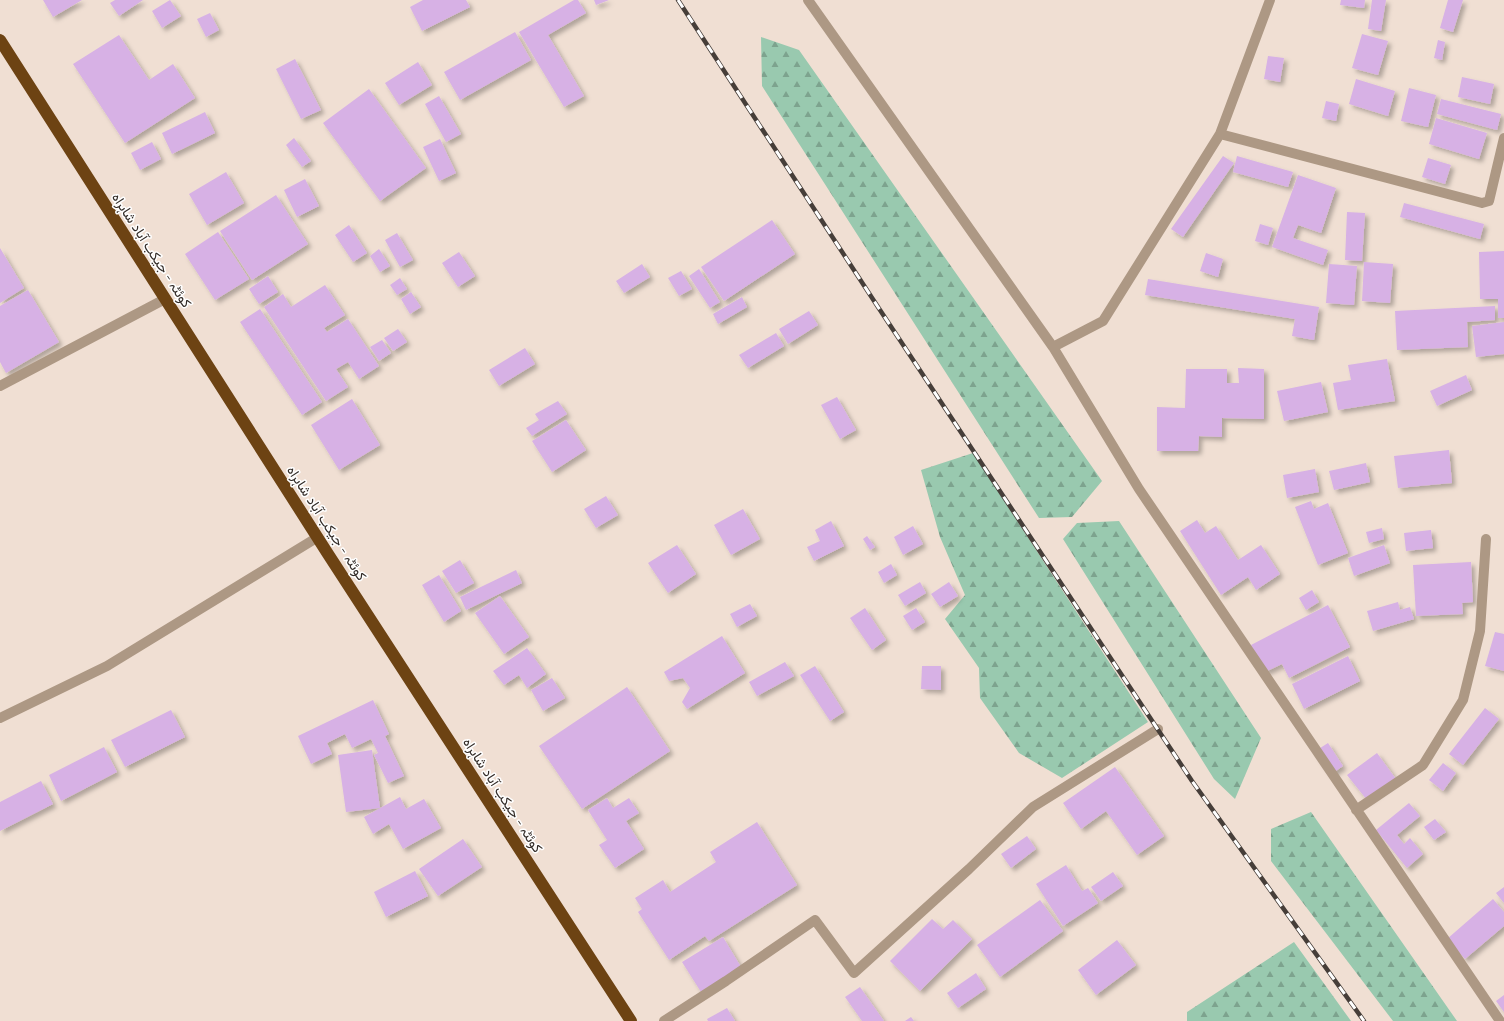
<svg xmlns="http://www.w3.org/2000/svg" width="1504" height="1021" font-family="Raleway,Vazirmatn,sans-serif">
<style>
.forest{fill:url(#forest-firs)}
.building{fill:#d7b1e5;filter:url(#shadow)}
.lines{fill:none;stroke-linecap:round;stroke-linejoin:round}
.street{stroke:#ad9884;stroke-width:10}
.highway{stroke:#6d4313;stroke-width:12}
.rail-casing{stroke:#463e39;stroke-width:4.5}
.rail{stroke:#fff;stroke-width:3;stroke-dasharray:9;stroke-linecap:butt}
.labels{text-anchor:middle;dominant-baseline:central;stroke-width:3;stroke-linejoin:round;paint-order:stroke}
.street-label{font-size:14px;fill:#312a26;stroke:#fff}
</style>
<defs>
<pattern id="forest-firs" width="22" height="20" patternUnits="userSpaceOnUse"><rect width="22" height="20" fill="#99c9af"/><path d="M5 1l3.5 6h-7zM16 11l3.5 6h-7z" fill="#7da38e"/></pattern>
<filter id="shadow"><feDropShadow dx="3.5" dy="3.5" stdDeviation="2" flood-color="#0004"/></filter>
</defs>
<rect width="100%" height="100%" fill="#f0dfd3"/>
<!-- forest -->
<path class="forest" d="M761,37l38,13 303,431 -30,36 -33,1 -277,-432z
M973,453l175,269 -86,56 -43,-25 -39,-55 -1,-30 -34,-49 20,-24 -25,-58 -19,-67z
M1119,521l142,217 -26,61 -21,-20 -151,-240 14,-16z
M1311,812l146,209h-64l-122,-160v-32z
M1294,942l57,79h-164v-9z"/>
<!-- building -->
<path class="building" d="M43,0h39l-29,17z
M115,0h28l-24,16 -9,-13z
M170,0l11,16 -19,12 -10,-17z
M423,0h43l4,7 -48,24 -12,-24z
M574,0h4l8,13 -38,22 36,61 -20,11 -45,-75z
M594,0h15l-13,5z
M1341,0h24l-1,8 -24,-3z
M1372,0h14l-5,31 -13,-2z
M1448,0h15l-10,32 -13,-4z
M210,13l9,17 -13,7 -9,-18z
M515,32l16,28 -71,40 -16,-28z
M1362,34l26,7 -10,34 -26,-7z
M119,35l30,45 24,-16 22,34 -70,45 -52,-79z
M1438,40l7,2 -3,18 -8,-2z
M1268,56l16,2 -4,24 -16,-3z
M295,59l26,51 -20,9 -25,-50z
M418,62l14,23 -33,20 -14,-22z
M1462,77l32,7 -4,20 -32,-7z
M1356,79l39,12 -7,25 -39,-12z
M1409,88l27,7 -8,32 -27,-6z
M369,89l57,79 -46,33 -57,-78z
M439,96l22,38 -15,8 -21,-38z
M1441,99l60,15 -4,16 -60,-16z
M1326,101l13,3 -3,17 -14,-3z
M205,112l10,21 -43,21 -10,-21z
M1436,118l51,15 -8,26 -50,-15z
M294,138l17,23 -9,6 -16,-22z
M440,139l16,34 -17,8 -16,-34z
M152,142l9,17 -21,11 -9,-17z
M1223,156l11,7 -51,74 -12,-8z
M1237,156l56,16 -5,15 -55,-15z
M1428,158l23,7 -6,19 -23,-7z
M226,172l18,31 -37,22 -18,-31z
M1298,175l38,13 -15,45 -23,-8 -5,13 35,12 -5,15 -51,-18z
M305,179l14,27 -22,11 -13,-27z
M276,195l32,49 -56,36 -32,-49z
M1404,203l80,21 -4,15 -80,-22z
M1347,212l18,1 -3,48 -17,-1z
M772,220l23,34 -71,47 -23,-34z
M1260,224l13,4 -5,17 -13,-4z
M349,225l18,28 -14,9 -18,-27z
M218,232l31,47 -34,21 -30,-46z
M397,233l16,27 -13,7 -15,-27z
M0,248l24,40 -24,15z
M379,249l11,17 -10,6 -10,-16z
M1504,251v67h-6v-19h-18l-1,-47z
M459,252l16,24 -17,11 -16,-24z
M1206,253l17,6 -5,18 -18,-6z
M1364,262l29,2 -3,39 -28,-2z
M642,264l8,13 -26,16 -8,-12z
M1329,264l28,2 -3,39 -28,-2z
M699,269l21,33 -10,6 -21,-32z
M681,271l11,18 -13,7 -11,-18z
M268,276l10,16 -19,12 -10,-15z
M400,278l7,11 -10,6 -7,-10z
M1148,279l171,28 -5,33 -22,-4 3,-17 -150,-24z
M325,285l20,30 -21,13 3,4 21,-13 31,47 -20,13 -11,-17 -12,7 12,18 -22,14 -62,-94 19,-13 8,13z
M28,290l31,52 -53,31 -6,-11v-56z
M411,292l10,15 -11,7 -9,-15z
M742,297l5,10 -29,17 -5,-10z
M1495,306v14l-28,2 1,25 -71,3 -2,-39z
M260,309l62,93 -20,13 -62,-93z
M809,311l9,14 -30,19 -9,-15z
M1504,322v32l-28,3 -4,-31z
M398,329l9,13 -14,9 -9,-13z
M776,333l8,13 -36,22 -9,-13z
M382,340l9,13 -12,8 -9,-14z
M525,348l10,16 -36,22 -10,-16z
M1387,359l8,42 -57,9 -5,-27 18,-3 -3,-15z
M1238,368l26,1v50l-42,-1v19l-23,-1 -1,15h-41v-44l28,1 1,-39h41v14h12z
M1466,375l6,15 -35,16 -7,-15z
M1321,382l7,30 -44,9 -7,-30z
M837,397l19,33 -16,9 -19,-34z
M352,399l28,46 -41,25 -28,-45z
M558,401l9,13 -35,22 -6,-8 13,-8 -4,-6z
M566,420l20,30 -34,22 -20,-31z
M1449,450l3,33 -54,5 -4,-32z
M1366,463l4,19 -36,8 -5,-19z
M1315,469l4,23 -32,6 -4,-23z
M606,496l12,19 -22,13 -12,-19z
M1311,501l3,8 14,-6 20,50 -30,12 -23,-58z
M743,509l17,30 -29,16 -17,-30z
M1197,520l8,13 11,-7 22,34 23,-15 19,29 -24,16 -8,-13 -27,18 -41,-64z
M831,521l13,25 -30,15 -7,-14 13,-6 -5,-11z
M913,526l10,18 -20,11 -9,-18z
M1382,528l2,11 -15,4 -3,-11z
M1431,530l2,18 -27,3 -2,-18z
M867,536l8,11 -5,3 -7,-11z
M677,545l19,29 -28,19 -20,-30z
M1384,545l6,18 -36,13 -6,-18z
M460,560l14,23 -18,10 -14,-22z
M1471,562l2,40 -11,1 1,11 -47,2 -3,-51z
M891,564l6,11 -13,8 -6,-11z
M516,570l6,13 -56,27 -6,-13z
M439,575l22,36 -17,11 -22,-37z
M920,582l6,11 -21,13 -7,-11z
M949,582l9,14 -18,11 -9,-13z
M1312,590l7,12 -13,8 -7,-12z
M500,596l29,41 -25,17 -29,-41z
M1398,602l2,8 10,-3 4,12 -41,12 -6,-20z
M750,604l7,12 -20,11 -7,-13z
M1328,605l22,42 -61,31 -7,-14 -17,8 -14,-27z
M865,608l21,32 -14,10 -22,-32z
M916,608l9,14 -13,8 -9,-14z
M1495,632l9,2v37l-19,-5z
M722,636l23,37 -58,36 -5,-7 8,-14 -7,-10 -14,3 -5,-9z
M527,648l19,26 -19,14 -8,-13 -15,10 -11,-14z
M1348,656l12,25 -56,28 -12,-25z
M785,662l9,14 -37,20 -8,-14z
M815,666l29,46 -14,9 -30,-46z
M922,666h19v24l-20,-1z
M552,678l13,20 -22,13 -12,-21z
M627,687l43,64 -88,58 -43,-63z
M373,700l16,34 -4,2 19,40 -16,7 -14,-28 4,-2 -7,-14 -19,9 -7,-14 -18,9 5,11 -21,10 -13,-28z
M1485,708l14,11 -36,46 -14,-11z
M171,710l14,27 -60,30 -14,-27z
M1328,743l15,23 -13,9 -16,-23z
M104,747l13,25 -56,29 -12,-26z
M372,750l8,58 -34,4 -8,-57z
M1377,753l19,26 -29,21 -20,-25z
M1443,763l13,10 -13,18 -14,-11z
M1115,767l49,69 -27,19 -31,-44 -25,18 -18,-26z
M41,781l12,23 -53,27v-29z
M400,797l6,12 18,-10 17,29 -38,21 -14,-25 -16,10 -9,-17z
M607,798l6,10 16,-10 10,15 -13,8 18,28 -29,19 -16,-23 8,-5 -19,-30z
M1409,803l11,13 -23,19 7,9 6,-6 13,16 -16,14 -31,-38z
M1435,819l11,13 -12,8 -10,-13z
M757,822l40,63 -88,56 -4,-5 -36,24 -31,-48 4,-3 -7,-11 28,-18 7,12 46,-30 -6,-10z
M1027,836l9,13 -25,19 -10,-14z
M463,839l19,28 -44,29 -19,-27z
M1066,865l16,26 6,-3 10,15 -35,23 -27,-42z
M415,871l13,25 -42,21 -12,-25z
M1113,872l10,14 -22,15 -10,-14z
M1504,887v16l-8,-10z
M1493,899l11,13v14l-39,33 -18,-20z
M1040,900l23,31 -63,46 -23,-32z
M932,919l11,10 10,-9 19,19 -52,52 -30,-30z
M723,937l18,30 -40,25 -19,-30z
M1117,940l19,25 -40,30 -18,-25z
M976,973l10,16 -28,19 -11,-15z
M860,987l24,34h-22l-17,-24z
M1504,995v17l-8,-11z
M727,1008l8,13h-27l-1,-2z
M911,1017l3,4h-9z"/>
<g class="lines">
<!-- street -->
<path class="street" d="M808,0l245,347 86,142 361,532
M1220,134l262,69 7,-2 15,-63
M1053,347l50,-26 117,-187 50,-134
M0,386l165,-87
M0,718l107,-52 211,-129
M1356,810l67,-45 40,-65 17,-69 6,-92
M664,1021l62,-40 89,-61 39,53 115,-104 64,-62 125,-78"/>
<!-- highway -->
<path class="highway" d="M0,40l328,514 303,467"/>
<!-- rail casing -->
<g class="rail-casing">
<path id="rail" d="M678,0l200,307 314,474 172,240"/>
</g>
<!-- rail -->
<use href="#rail" class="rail"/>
</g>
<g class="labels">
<!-- street labels -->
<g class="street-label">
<text transform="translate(152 250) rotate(57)">کوئٹہ - جیکب آباد شاہراہ</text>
<text transform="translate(327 523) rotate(57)">کوئٹہ - جیکب آباد شاہراہ</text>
<text transform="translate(503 795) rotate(57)">کوئٹہ - جیکب آباد شاہراہ</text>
</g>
</g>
</svg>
